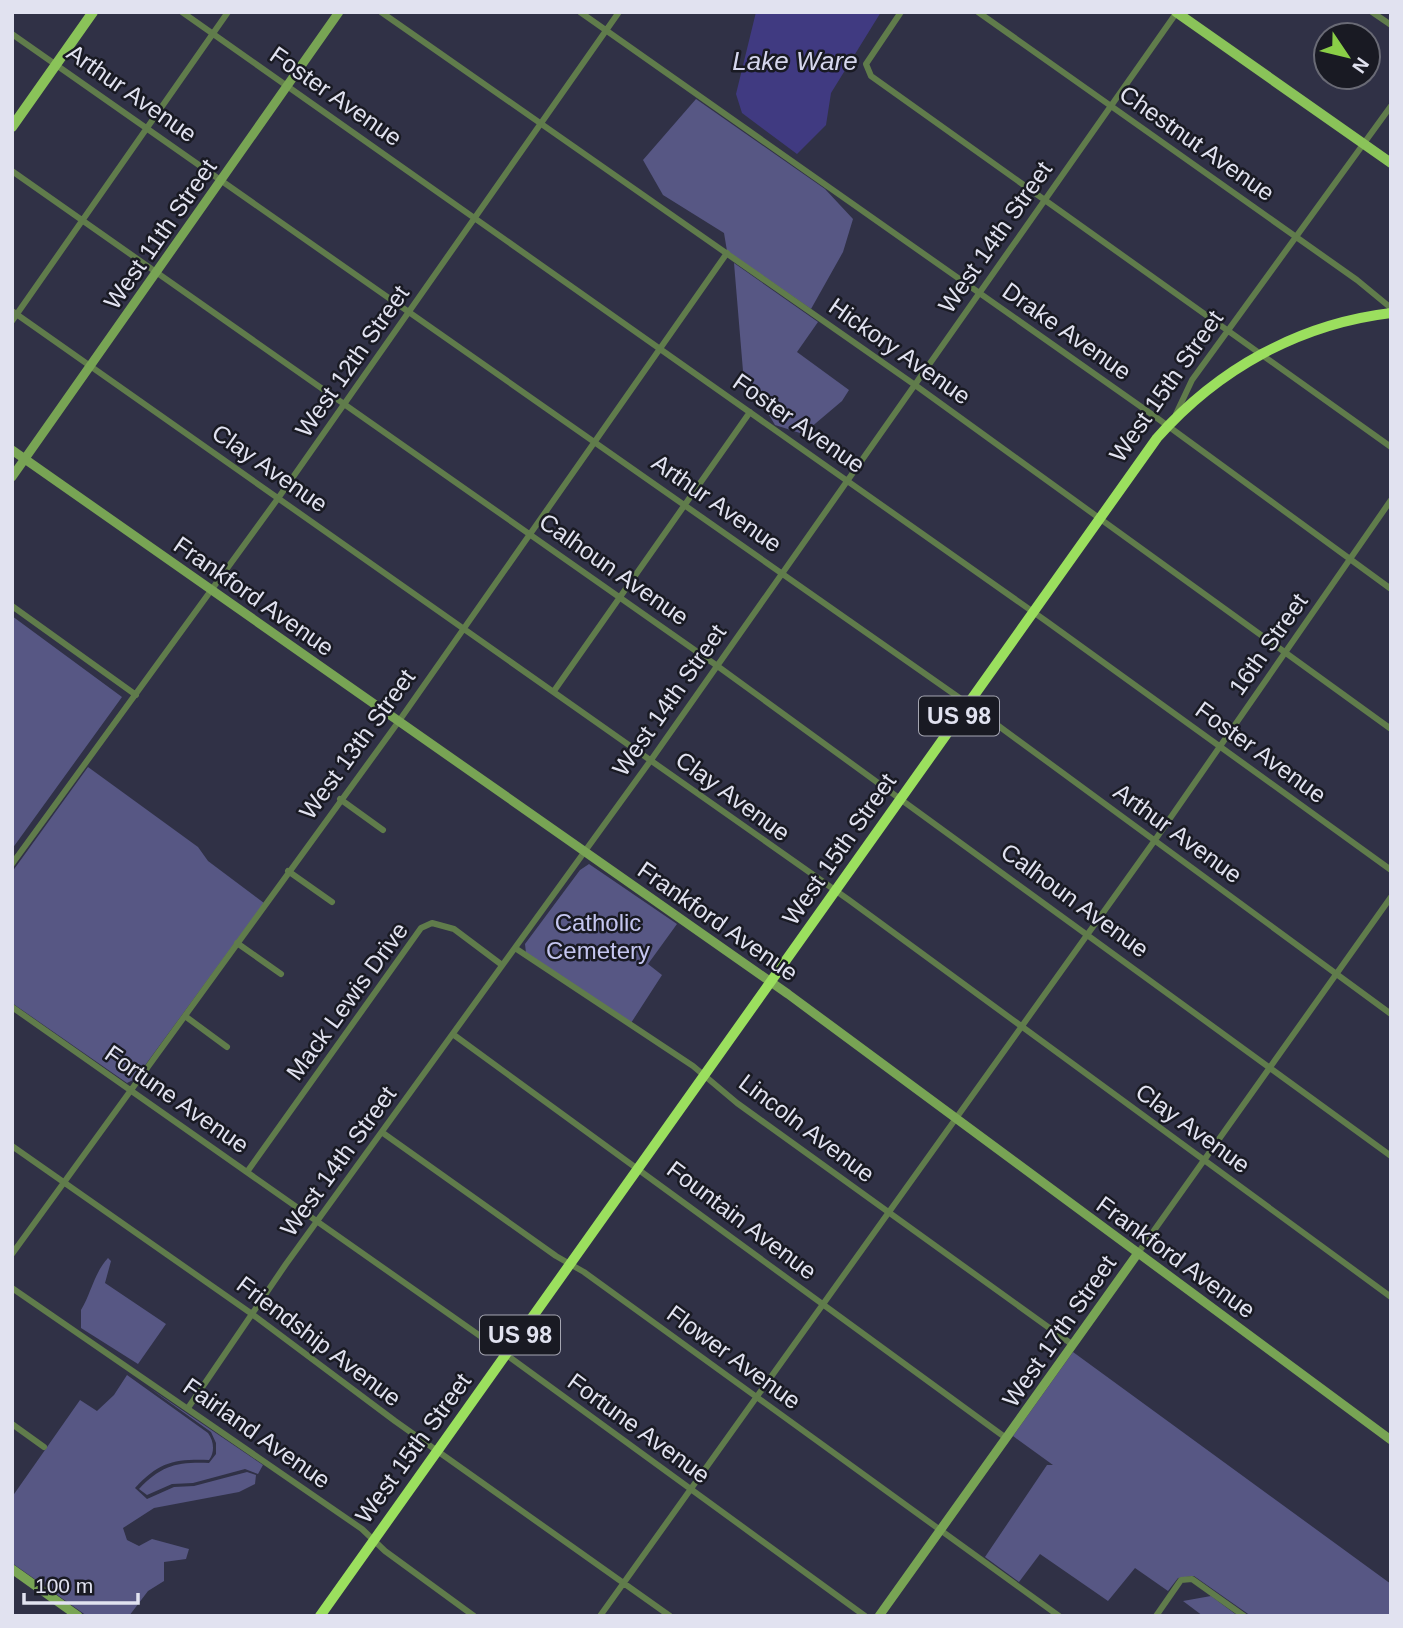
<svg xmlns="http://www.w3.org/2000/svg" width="1403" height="1628" font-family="Arial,sans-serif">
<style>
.green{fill:#575784}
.water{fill:#403a81}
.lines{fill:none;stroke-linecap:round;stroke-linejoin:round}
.street{stroke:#607c4b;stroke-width:6}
.secondary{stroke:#78a454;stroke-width:9}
.primary{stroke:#8ac359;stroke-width:10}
.highway{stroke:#9bdf5e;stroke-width:10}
.labels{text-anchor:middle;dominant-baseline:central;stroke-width:5;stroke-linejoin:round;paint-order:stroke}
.shield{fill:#191a23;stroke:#a5a6b2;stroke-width:2}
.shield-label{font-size:23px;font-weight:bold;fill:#e1e2f0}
.street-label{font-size:24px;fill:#e1e2f0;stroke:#191a23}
.park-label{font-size:24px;fill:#c5c6f0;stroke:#191a23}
.water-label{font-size:26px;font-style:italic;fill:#d6d7ed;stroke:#191a23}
</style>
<rect width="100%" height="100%" fill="#303146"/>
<!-- green -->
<path class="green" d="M696,99l129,90 28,30 -10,33 -32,57 -84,-58 -3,-18 -61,-38 -20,-35z
M734,263l84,59 -21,30 52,38 -7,11 -39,33 -28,-9 -32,-54z
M12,616l110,81 -110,152z
M88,767l110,80 10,14 56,42 -129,176 -8,4 -115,-80v-131z
M589,864l88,60 -29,40 14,11 -31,48 -105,-70 -1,-9 55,-74z
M108,1258l3,3 -6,22 61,41 -28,40 -57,-36v-18c10,-16 13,-37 27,-52z
M1073,1352l318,232v32h-140l-57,-40 -16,2 -10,13 -33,-23 -27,33 -68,-47 -21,28 -34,-25 62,-92h6l-40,-29z
M127,1375l81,58c6,8 7,19 1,27 -35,-1 -50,2 -74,28l12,11 27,-12 20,-1 53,-14 9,3 -1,9 -16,8 -85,16 -31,20 4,12 12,6 13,-7 37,10 -3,10 -22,3v19l-16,10 -19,25h-42l-75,-53v-66l68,-97 17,11 17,-16z
M148,1387l115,78 -5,9 -13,-5 -52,14 -21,1 -25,11 -8,-6c23,-24 38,-27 70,-26l7,-9v-11l-5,-11z
M1211,1596l27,20h-35l-20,-15z"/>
<!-- water -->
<path class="water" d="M756,12h125l-50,81 -5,32 -29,29 -55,-41 -6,-19z"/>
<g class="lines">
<!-- street -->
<path class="street" d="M182,12l864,609 345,249
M381,12l534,373 476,344
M580,12l577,406 234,171
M901,12l-35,52 5,12 520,371
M978,12l379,268 34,28
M1372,12l19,13
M12,34l969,679 410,301
M12,171l704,494 675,491
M12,311l837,589 542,397
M12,321l216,-309
M1176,414l16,-34 199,-274
M12,606l124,89
M554,691l196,-279
M340,799l43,31
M12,864l267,-367 340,-485
M288,871l44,31
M237,943l44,31
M515,948l178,118 44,37 336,242
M12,1007l481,338 372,271
M185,1016l42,31
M454,1035l552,403
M383,1133l173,123 28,16 475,344
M12,1146l240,168 143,107 275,195
M247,1172l174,-244 11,-5 22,6 48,36
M1138,1253l253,-356
M12,1254l387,-533 328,-468
M12,1288l350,241 23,22 89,65
M188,1408l98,-144 365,-504 526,-748
M12,1424l32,23
M600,1616l555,-776 236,-340
M1156,1616l25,-36 11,-1 52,37"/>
<!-- secondary -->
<path class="secondary" d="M12,450l776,544 603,446
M12,477l327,-465
M12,1569l66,47
M879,1616l259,-363"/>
<!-- primary -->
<path class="primary" d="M1176,12l215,151
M12,127l81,-115"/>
<!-- highway -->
<path class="highway" d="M320,1616l837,-1178c61,-69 142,-114 234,-125"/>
</g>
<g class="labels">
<!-- shield labels -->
<g class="shield">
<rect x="919" y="696.5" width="80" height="39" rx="5"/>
<rect x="480" y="1315.5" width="80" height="39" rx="5"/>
</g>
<g class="shield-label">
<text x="959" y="716">US 98</text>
<text x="520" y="1335">US 98</text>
</g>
<!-- street labels -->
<g class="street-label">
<text transform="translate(132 93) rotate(35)">Arthur Avenue</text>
<text transform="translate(336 96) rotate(35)">Foster Avenue</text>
<text transform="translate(1197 143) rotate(35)">Chestnut Avenue</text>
<text transform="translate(160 234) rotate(-55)">West 11th Street</text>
<text transform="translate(995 237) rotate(-55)">West 14th Street</text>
<text transform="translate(1067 331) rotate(35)">Drake Avenue</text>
<text transform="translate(900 351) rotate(35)">Hickory Avenue</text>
<text transform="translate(352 361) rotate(-55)">West 12th Street</text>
<text transform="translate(1166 386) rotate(-55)">West 15th Street</text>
<text transform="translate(799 423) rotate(35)">Foster Avenue</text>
<text transform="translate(270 468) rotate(35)">Clay Avenue</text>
<text transform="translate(717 503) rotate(35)">Arthur Avenue</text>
<text transform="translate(614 569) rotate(35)">Calhoun Avenue</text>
<text transform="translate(254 596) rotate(35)">Frankford Avenue</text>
<text transform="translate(1268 644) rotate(-55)">16th Street</text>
<text transform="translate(669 700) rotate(-55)">West 14th Street</text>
<text transform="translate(357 744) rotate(-54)">West 13th Street</text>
<text transform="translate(1261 752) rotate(36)">Foster Avenue</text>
<text transform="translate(733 796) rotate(36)">Clay Avenue</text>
<text transform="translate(1178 833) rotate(36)">Arthur Avenue</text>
<text transform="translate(839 849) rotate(-55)">West 15th Street</text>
<text transform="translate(1075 900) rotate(36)">Calhoun Avenue</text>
<text transform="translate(718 921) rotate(35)">Frankford Avenue</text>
<text transform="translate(347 1001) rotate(-54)">Mack Lewis Drive</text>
<text transform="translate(177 1099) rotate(35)">Fortune Avenue</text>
<text transform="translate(807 1128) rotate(37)">Lincoln Avenue</text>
<text transform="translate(1193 1128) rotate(36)">Clay Avenue</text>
<text transform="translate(338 1161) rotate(-54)">West 14th Street</text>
<text transform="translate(742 1220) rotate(37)">Fountain Avenue</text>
<text transform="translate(1176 1257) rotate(36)">Frankford Avenue</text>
<text transform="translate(1059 1331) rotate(-55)">West 17th Street</text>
<text transform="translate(319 1341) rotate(37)">Friendship Avenue</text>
<text transform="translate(734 1357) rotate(36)">Flower Avenue</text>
<text transform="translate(639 1428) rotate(36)">Fortune Avenue</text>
<text transform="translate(257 1433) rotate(35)">Fairland Avenue</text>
<text transform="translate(413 1448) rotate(-54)">West 15th Street</text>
</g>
<!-- park labels -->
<g class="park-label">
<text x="598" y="922">Catholic<tspan x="598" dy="28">Cemetery</tspan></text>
</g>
<!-- water labels -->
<g class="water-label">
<text x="795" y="61">Lake Ware</text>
</g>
</g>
<!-- border -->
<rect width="1403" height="1628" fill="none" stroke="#e1e2f0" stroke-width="28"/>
<!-- north arrow -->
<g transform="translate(1347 56) rotate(125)"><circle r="33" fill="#191a23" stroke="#696a75" stroke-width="2"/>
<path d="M0-5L12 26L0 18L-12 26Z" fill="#8ace47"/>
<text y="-10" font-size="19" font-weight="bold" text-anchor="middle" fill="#e1e2f0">N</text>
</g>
<!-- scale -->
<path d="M24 1593v10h114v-10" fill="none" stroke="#e1e2f0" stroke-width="3.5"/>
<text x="35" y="1593" font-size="21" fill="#e1e2f0" stroke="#191a23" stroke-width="5" paint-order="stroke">100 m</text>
</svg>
